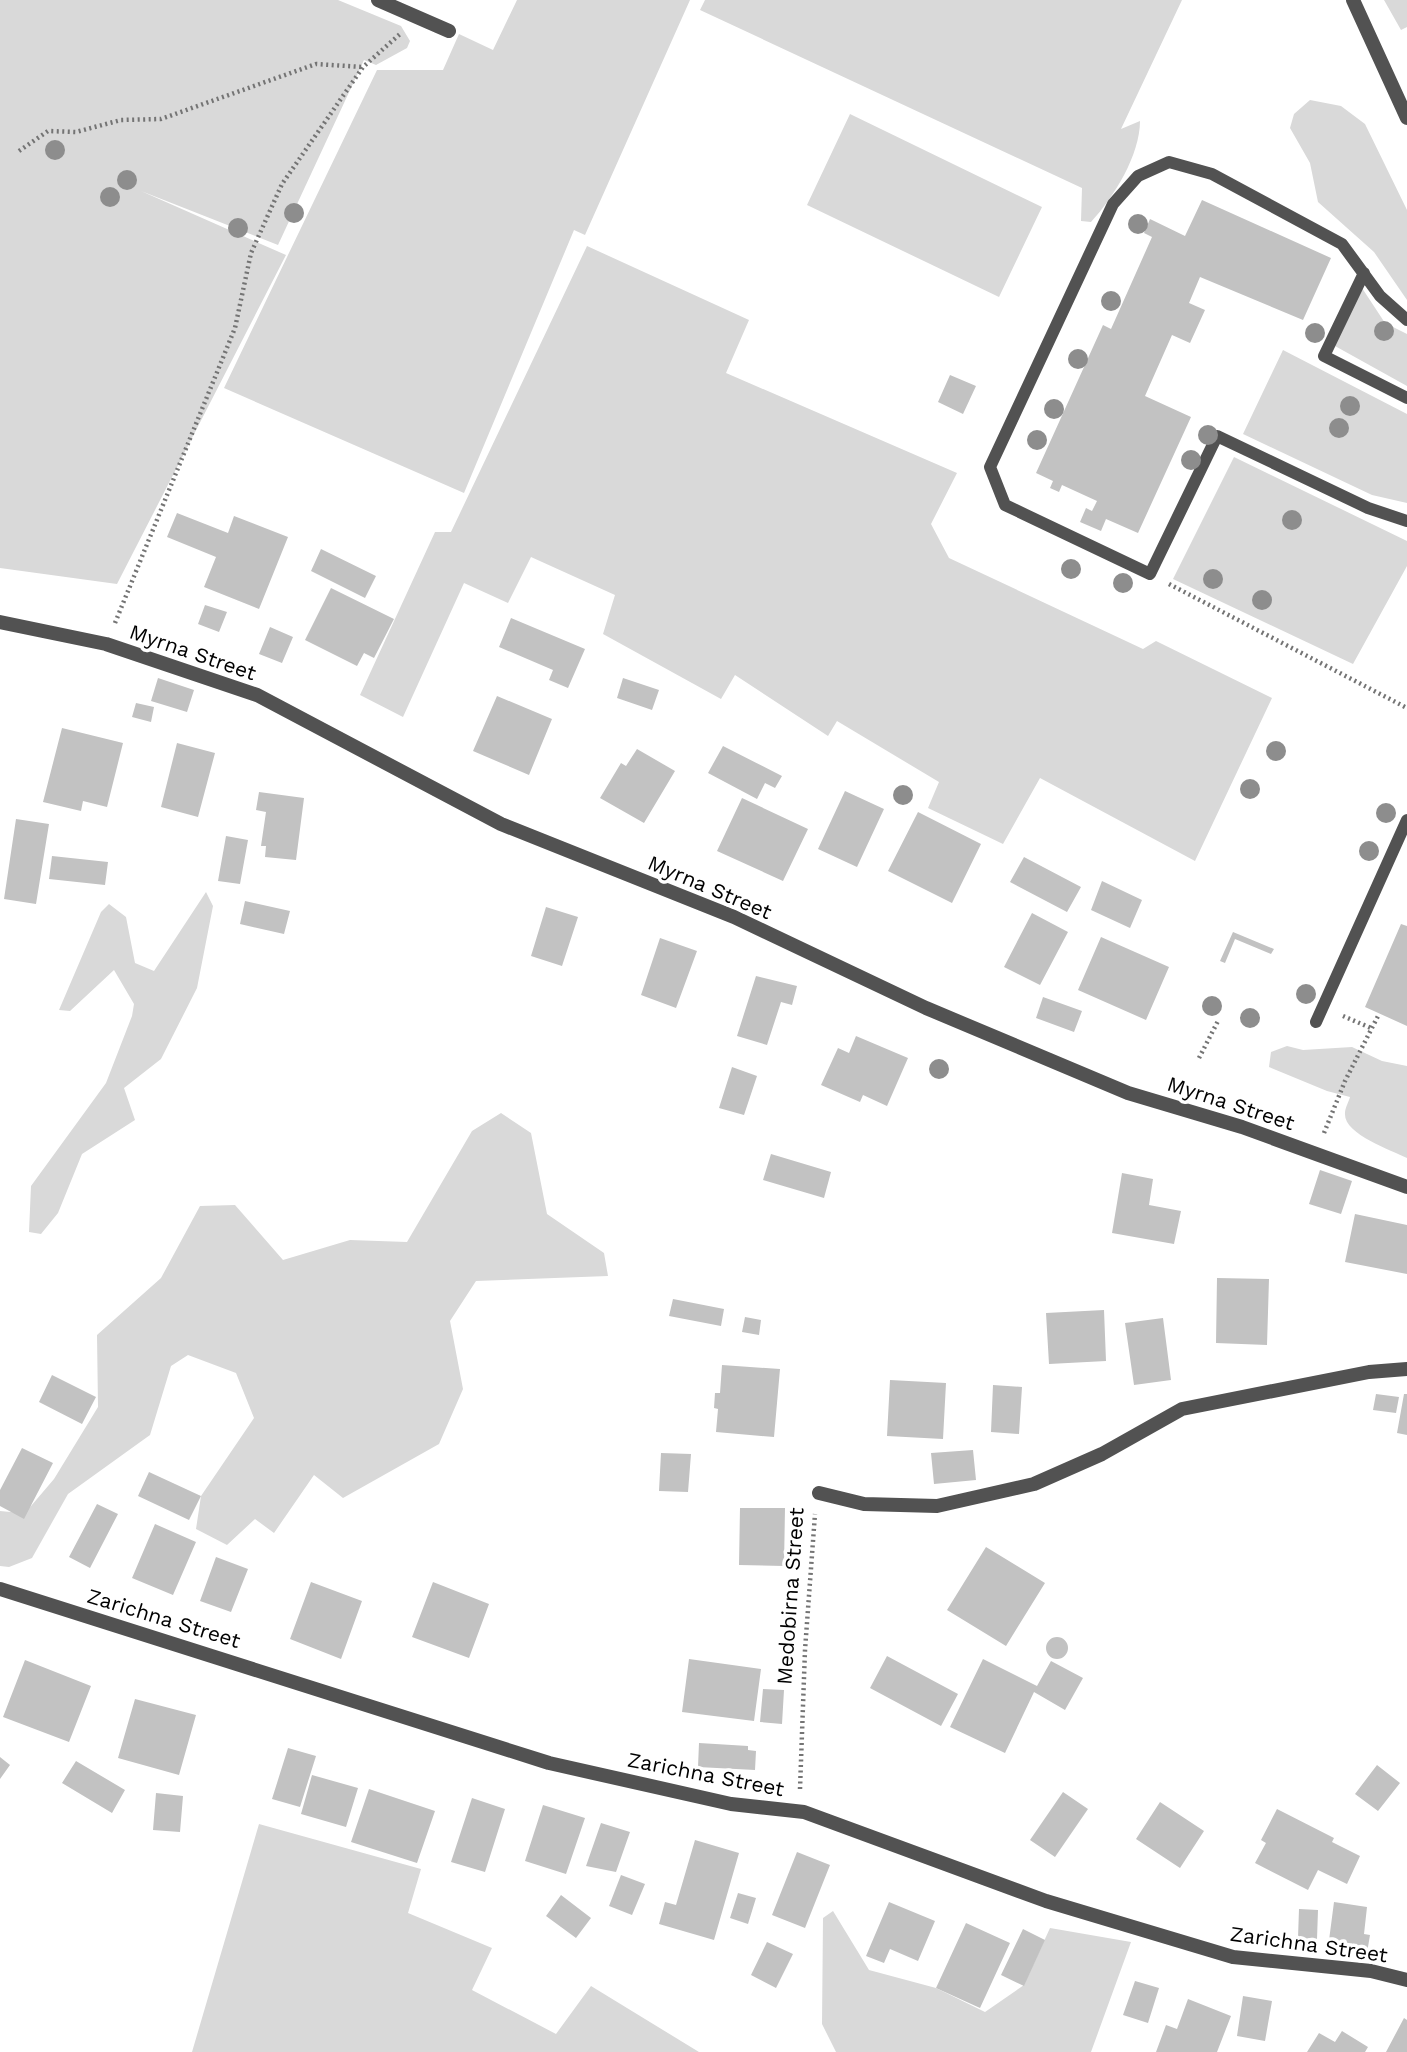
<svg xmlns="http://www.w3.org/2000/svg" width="1407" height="2052" font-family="'Work Sans',sans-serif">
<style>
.green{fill:#d9d9d9}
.building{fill:#c2c2c2}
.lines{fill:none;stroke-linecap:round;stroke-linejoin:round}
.path{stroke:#747474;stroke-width:4.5;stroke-dasharray:2 3.5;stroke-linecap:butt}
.service{stroke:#525252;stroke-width:12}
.minor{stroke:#525252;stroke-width:14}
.tree{fill:#8d8d8d}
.labels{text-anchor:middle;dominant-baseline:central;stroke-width:7;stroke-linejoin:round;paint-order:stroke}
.street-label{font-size:21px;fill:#000;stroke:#fff}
</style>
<rect width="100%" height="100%" fill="#fff"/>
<!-- green -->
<path class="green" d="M0,0h338l63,26 9,15 -3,7 -31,17 -12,-5 -86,185 -137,-54 145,64 -169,329 -117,-16z
M517,0h173l-105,235 -11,-5 -110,263 -240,-105 153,-318h66l16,-36 34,16z
M705,0h477l-61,129 19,-8c0,34 -26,76 -49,101l-10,-1 1,-33 -382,-178z
M1384,0h23v27l-6,3z
M1310,100l31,6 24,18 42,86v90l-33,-48 -56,-50 -8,-39 -20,-35 4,-14z
M850,114l192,93 -43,90 -192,-92z
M587,246l162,74 -23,53 231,100 -26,51 18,34 194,91 13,-8 116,57 -77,163 -155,-83 -37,66 -75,-36 11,-26 -102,-61 -9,15 -93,-61 -14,24 -118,-65 12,-39 -84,-38 -23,46 -44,-20 -61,134 -43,-22 75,-163h16z
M1362,288l23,35 22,11v52l-72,-40z
M1283,350l124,64v89l-35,-8 -129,-61z
M1234,457l173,84v25l-54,98 -180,-85z
M206,892l7,14 -16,82 -36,71 -37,29 11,32 -53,34 -24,59 -17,21 -12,-2 2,-46 75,-103 26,-67 2,-12 -20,-34 -44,41 -11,-1 42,-98 8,-8 17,13 9,46 19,8z
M1287,1046l16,4 49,-3 30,14 25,5v92c-16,-8 -64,-24 -62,-45 0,-5 4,-12 5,-16l-23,-6 -58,-24 2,-15z
M501,1113l30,20 16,81 57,39 4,23 -132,5 -26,40 13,68 -24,55 -96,54 -29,-23 -40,58 -19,-14 -28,26 -31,-16 5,-33 53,-78 -18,-45 -48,-18 -17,11 -21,69 -82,59 -36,64 -23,9 -9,-1v-55l21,2 10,-7 23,-27 44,-72 -1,-72 64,-57 39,-72 35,-1 48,55 67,-20 57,2 65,-111z
M259,1824l162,45 -13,44 84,35 -20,42 84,44 35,-48 108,66h-507z
M833,1911l36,59 67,18 49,24 39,-27 26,-57 81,14 -40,110h-255l-14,-28 1,-106z"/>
<!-- building -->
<path class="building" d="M1202,200l129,58 -28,62 -103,-43 -11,26 16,7 -15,33 -18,-8 -27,61 46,21 -53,116 -32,-14 -5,12 -21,-9 6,-14 6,3 5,-10 -35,-16 -3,7 -9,-4 3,-7 -17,-8 67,-148 8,4 41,-92 -8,-4 6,-14 35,17z
M950,375l26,11 -13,28 -25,-12z
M177,513l51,20 6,-17 54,21 -29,72 -55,-22 12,-30 -49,-20z
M321,549l55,27 -11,22 -54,-27z
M331,588l63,31 -20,39 -10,-5 -7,13 -52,-26z
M205,605l22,7 -8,20 -21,-8z
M511,618l74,31 -17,39 -19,-8 4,-10 -54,-23z
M270,627l23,10 -11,26 -23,-9z
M158,678l36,12 -7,22 -36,-11z
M623,678l36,12 -7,20 -35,-12z
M497,696l55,23 -23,56 -56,-24z
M136,703l18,4 -3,15 -19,-5z
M62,728l61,15 -16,64 -24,-6 -2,10 -38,-9z
M177,743l38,10 -17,64 -37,-10z
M723,746l59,30 -7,12 -10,-5 -8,16 -49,-26z
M637,749l38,22 -31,52 -44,-25 21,-35 5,3z
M845,791l39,18 -27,58 -39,-18z
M259,792l45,6 -8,62 -31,-3 1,-11h-5l5,-34 -10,-2z
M742,798l66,31 -25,52 -66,-30z
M918,812l63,32 -29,59 -64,-32z
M16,819l33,5 -13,80 -32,-5z
M226,836l22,4 -8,44 -22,-3z
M52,856l56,6 -3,23 -56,-6z
M1024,857l57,30 -14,25 -57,-30z
M1102,881l40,19 -12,28 -39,-18z
M245,901l45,10 -6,23 -44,-10z
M546,907l32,10 -16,49 -31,-10z
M1032,913l36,19 -28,53 -36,-18z
M1401,924l6,2v100l-42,-19z
M1233,932l41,17 -3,5 -36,-15 -10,24 -5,-2z
M1101,937l68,30 -23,53 -68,-30z
M660,938l37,13 -21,57 -35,-13z
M756,976l41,10 -5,19 -11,-3 -14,43 -30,-9z
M1043,997l39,14 -8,21 -38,-14z
M856,1036l52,22 -21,48 -24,-11 -3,7 -39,-17 17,-37 11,5z
M732,1067l25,9 -13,39 -25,-7z
M771,1154l60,18 -7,26 -61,-18z
M1320,1170l32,11 -11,33 -32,-10z
M1122,1173l31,6 -4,26 32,6 -7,33 -62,-11z
M1355,1214l52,11v49l-62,-12z
M1217,1278l52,1 -2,66 -51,-2z
M673,1299l51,10 -3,17 -52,-10z
M1104,1310l2,51 -57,3 -3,-51z
M745,1317l16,3 -2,15 -17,-3z
M1163,1318l8,62 -37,5 -9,-62z
M722,1365l58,4 -6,68 -58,-5 2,-23 -4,-1 1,-15h5z
M52,1375l44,22 -14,27 -43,-22z
M890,1380l56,3 -3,56 -56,-3z
M993,1385l29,2 -3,47 -28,-2z
M1376,1394l23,3 -3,16 -23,-3z
M1404,1394h3v41l-10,-2z
M22,1448l31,15 -29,56 -24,-13v-16z
M973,1450l3,30 -42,4 -3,-31z
M661,1453l30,1 -3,38 -29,-1z
M149,1472l52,24 -12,24 -51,-24z
M97,1504l21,10 -28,54 -21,-11z
M740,1508h45l-1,58 -45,-1z
M155,1524l41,18 -23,53 -41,-17z
M986,1547l59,36 -39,63 -59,-36z
M216,1557l32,12 -17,43 -31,-11z
M311,1582l51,19 -21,58 -51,-20z
M433,1582l56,22 -20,54 -57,-21z
M1046 1648a11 11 0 1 1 22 0a11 11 0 1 1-22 0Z
M887,1656l71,38 -17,32 -71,-38z
M689,1659l72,10 -7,52 -72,-9z
M983,1659l54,27 14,-25 32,17 -18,32 -31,-18 -29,61 -55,-26z
M25,1660l66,26 -22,56 -66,-25z
M763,1689l21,1 -2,34 -22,-2z
M135,1699l61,16 -17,60 -61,-17z
M699,1743l49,3v4l8,1 -1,19 -57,-3z
M288,1748l28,8 -16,51 -28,-8z
M0,1757l10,8 -10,14z
M76,1761l49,29 -13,23 -50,-30z
M1377,1765l23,18 -22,28 -23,-17z
M312,1775l46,13 -12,39 -45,-13z
M369,1789l66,22 -18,52 -66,-21z
M1063,1792l25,17 -33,48 -25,-17z
M156,1793l27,3 -3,36 -27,-2z
M472,1798l33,11 -20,63 -34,-10z
M1160,1802l44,29 -24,37 -44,-29z
M543,1805l42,13 -19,56 -41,-13z
M1277,1809l57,29 -2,4 28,14 -13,28 -29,-14 -10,20 -53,-27 11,-20 -5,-3z
M601,1823l29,9 -14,40 -30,-6z
M695,1840l44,13 -25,87 -55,-16 6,-22 11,3z
M797,1852l33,13 -25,63 -33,-13z
M621,1875l24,9 -13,31 -23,-9z
M738,1893l18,5 -8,26 -18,-6z
M561,1895l30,23 -15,20 -30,-22z
M889,1902l46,19 -17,40 -28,-12 -6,14 -18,-7z
M1334,1902l33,5 -3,27 6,1 -3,18 -39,-5z
M1299,1909l19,1 -1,29 -19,-1z
M966,1923l44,20 -30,65 -44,-20z
M1023,1929l22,11 -21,46 -23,-11z
M767,1942l26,12 -17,34 -25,-13z
M1135,1981l24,7 -11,35 -25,-8z
M1243,1996l29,5 -7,40 -28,-5z
M1188,1999l43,17 -14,36h-61l10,-27 11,4z
M1404,2018l3,2v32h-21z
M1342,2031l26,16 -3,5h-58l12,-19 16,9z"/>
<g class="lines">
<!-- path -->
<path class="path" d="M19,151l29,-20 28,1 45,-12 40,-1 155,-55 46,3
M1169,584l238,124
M115,623l120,-295 16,-75 31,-69 81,-117 37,-33
M1343,1016l28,12
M1199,1058l20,-39
M1324,1133l21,-52 34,-67
M800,1789l5,-139 10,-136"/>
<!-- service -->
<path class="service" d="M1364,273l-40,83 83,42
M1407,320l-27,-24 -38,-52 -130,-70 -43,-12 -31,14 -25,28 -123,263 15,38 145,69 67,-138 151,72 39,13
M1316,1022l91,-202"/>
<!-- minor -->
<path class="minor" d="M378,0l71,31
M1353,0l54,118
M0,622l106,22 151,51 244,129 233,93 192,91 202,85 114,34 165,60
M819,1493l45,11 73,2 97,-22 68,-30 80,-45 187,-37 38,-3
M0,1589l549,174 182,41 73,8 242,89 187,56 138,14 36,9"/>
</g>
<!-- trees -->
<g class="tree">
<circle cx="55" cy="150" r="10"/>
<circle cx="127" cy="180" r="10"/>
<circle cx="110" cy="197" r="10"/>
<circle cx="294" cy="213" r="10"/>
<circle cx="1138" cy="224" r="10"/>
<circle cx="238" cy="228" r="10"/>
<circle cx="1111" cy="301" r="10"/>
<circle cx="1384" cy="331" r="10"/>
<circle cx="1315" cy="333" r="10"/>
<circle cx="1078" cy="359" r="10"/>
<circle cx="1350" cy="406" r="10"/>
<circle cx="1054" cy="409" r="10"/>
<circle cx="1339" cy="428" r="10"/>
<circle cx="1208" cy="435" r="10"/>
<circle cx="1037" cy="440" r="10"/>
<circle cx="1191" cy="460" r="10"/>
<circle cx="1292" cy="520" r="10"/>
<circle cx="1071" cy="569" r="10"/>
<circle cx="1213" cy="579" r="10"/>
<circle cx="1123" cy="583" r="10"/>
<circle cx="1262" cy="600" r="10"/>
<circle cx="1276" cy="751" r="10"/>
<circle cx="1250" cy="789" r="10"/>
<circle cx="903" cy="795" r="10"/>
<circle cx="1386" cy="813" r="10"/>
<circle cx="1369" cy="851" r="10"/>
<circle cx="1306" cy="994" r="10"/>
<circle cx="1212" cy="1006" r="10"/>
<circle cx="1250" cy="1018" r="10"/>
<circle cx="939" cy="1069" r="10"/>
</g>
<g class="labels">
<!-- street labels -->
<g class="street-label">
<text transform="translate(193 652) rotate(19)">Myrna Street</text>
<text transform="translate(710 887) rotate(23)">Myrna Street</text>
<text transform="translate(1231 1103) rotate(18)">Myrna Street</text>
<text transform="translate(790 1596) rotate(-86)">Medobirna Street</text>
<text transform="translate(164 1618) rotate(17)">Zarichna Street</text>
<text transform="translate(706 1774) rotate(11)">Zarichna Street</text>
<text transform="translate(1309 1944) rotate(8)">Zarichna Street</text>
</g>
</g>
</svg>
